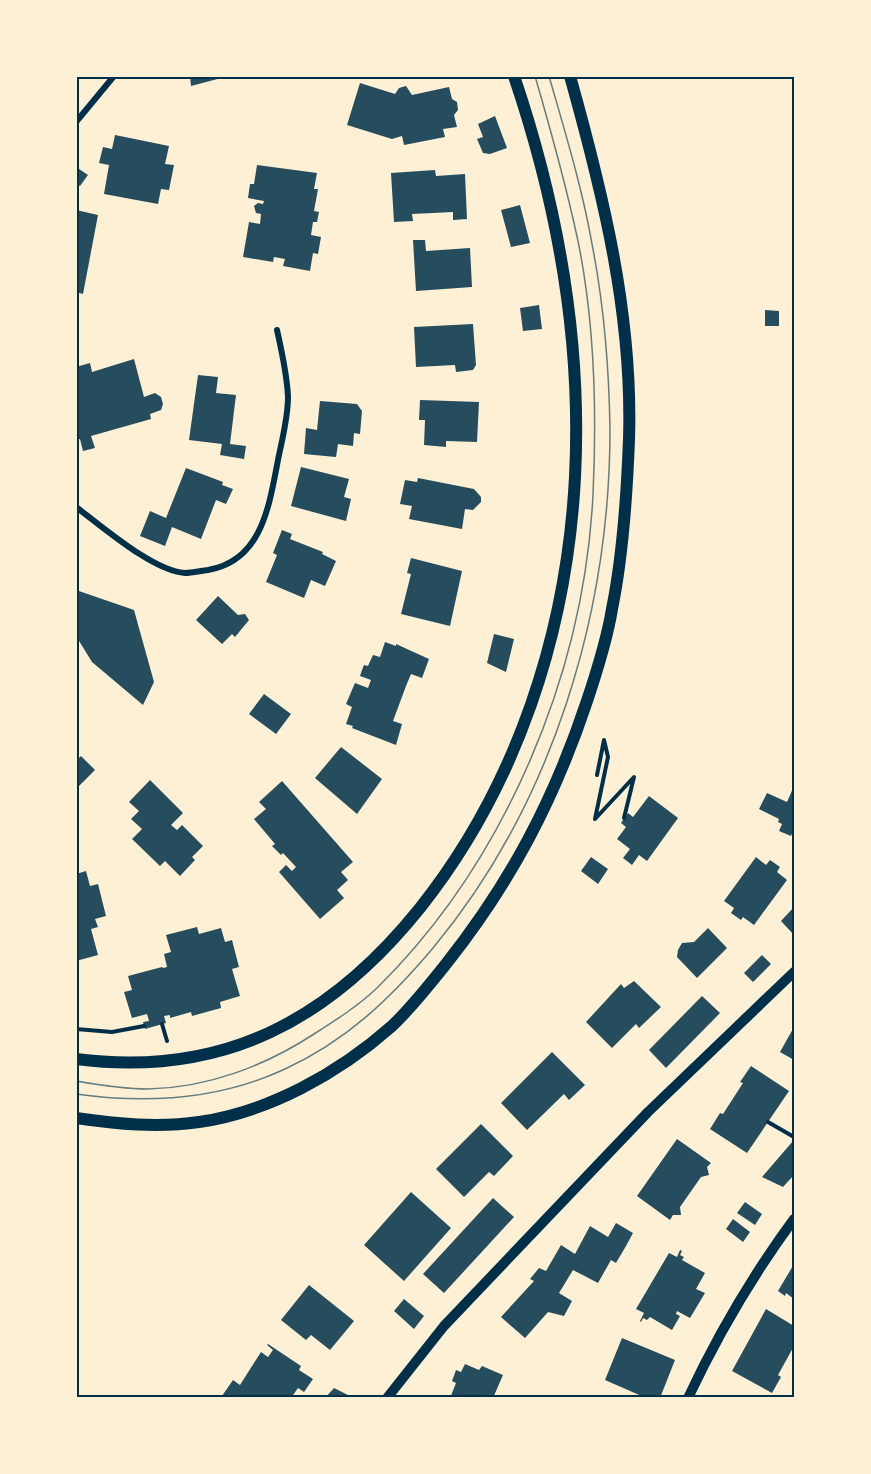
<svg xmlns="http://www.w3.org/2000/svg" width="871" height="1474" font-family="'Alegreya Sans',sans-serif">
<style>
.building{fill:#264d5e}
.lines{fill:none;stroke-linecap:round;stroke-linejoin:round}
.path{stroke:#003049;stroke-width:4}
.minor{stroke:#003049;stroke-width:6}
.tertiary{stroke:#003049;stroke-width:10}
.secondary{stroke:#003049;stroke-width:12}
.tram{stroke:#657d81;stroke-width:1.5}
.neatline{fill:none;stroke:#003049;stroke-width:2}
</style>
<rect width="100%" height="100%" fill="#fdf0d5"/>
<!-- building -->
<path class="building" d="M190,76h35v1l-34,9z
M360,83l35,11 4,-6 7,-2 6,9 37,-8 3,12 5,3 1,8 -4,5 3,12 -14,2 2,8 -41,8 -2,-9 -10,3 -45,-14z
M495,116l12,32 -17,6 -7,-1 -6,-14 6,-2 -5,-13z
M115,135l54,11 -4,18 9,1 -5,25 -8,-1 -3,15 -54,-10 5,-29 -10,-2 4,-16 9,2z
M257,165l60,8 -3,16h4l-4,22 5,1 -2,10h-4l-2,13 10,2 -3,17 -5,-1 -3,18 -27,-5 2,-7 -11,-2 -1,5 -30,-5 6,-35 11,2 1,-10 -5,-1 -2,-7 4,-3 5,1 1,-3 -16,-3 2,-14h4z
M76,167l12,8 -8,11 -4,-2z
M435,170l1,6 29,-2 2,45 -14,1v-8l-41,2 1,7 -19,1 -3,-49z
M520,205l10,38 -19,4 -10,-37z
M76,210l22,5 -15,79 -7,-2z
M413,240h12l1,11 44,-3 2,39 -56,4z
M539,305l3,24 -19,2 -3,-23z
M765,310l14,1v15h-14z
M473,324l3,41 -3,5 -17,2 -1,-7 -39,2 -2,-40z
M134,359l10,38 11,-4 6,4 2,7 -2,6 -11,4 1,5 -60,17 4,12 -12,3 -3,-12 -4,1v-73l14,-4 2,9z
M198,375l20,2 -2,16 20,2 -6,49 16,2 -2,13 -24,-4 2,-11 -33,-4z
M420,400l59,2 -2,40 -31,-1v6l-22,-2 1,-25h-6z
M320,401l37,3 5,7 -2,23 -6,-1 -1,13 -15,-2 -2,13 -32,-3 2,-26 11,2z
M301,467l48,12 -5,18 7,2 -5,22 -55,-15z
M186,468l37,14 -1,3 11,4 -7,15 -10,-4 -15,39 -29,-12 -7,19 -25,-10 10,-25 16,7z
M418,478l56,11 7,8v5l-8,8 -8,-1 -3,20 -53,-10 3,-13 -12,-2 5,-24 12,2z
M282,530l10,4 -2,5 33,13 -1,2 14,7 -11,25 -14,-6 -7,18 -38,-16 11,-27 -4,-2z
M411,558l51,13 -12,55 -49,-12 10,-40 -4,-1z
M76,590l58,20 20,72 -11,23 -51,-43 -16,-26z
M218,596l20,19 7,-1 4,6 -14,17 -3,-3 -10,10 -26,-24z
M494,634l20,5 -8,33 -19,-9z
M385,642l11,4v-2l33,15 -7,19 -11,-4 -5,12 -13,35 9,3 -6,21 -44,-17 1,-2 -7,-2 6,-17 -6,-3 9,-21 13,5 3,-8 -11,-4 2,-6 2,-5 4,1 5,-11 7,2z
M264,694l27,20 -15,20 -27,-20z
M341,747l41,32 -25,35 -42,-36z
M81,756l14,14 -19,19v-28z
M150,780l33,33 -12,12 6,5 5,-5 21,21 -11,11 3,3 -15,16 -15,-15 -5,5 -28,-27 10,-10 -11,-10 8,-8 -10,-9z
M282,781l71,81 -12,10 7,8 -11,10 7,8 -24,21 -41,-47 7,-7 6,6 4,-4 -13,-14 -2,2 -9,-9 3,-2 -21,-25 12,-10 -7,-7z
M794,786v43l-3,7 -12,-5 3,-7 -4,-2 1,-3 -20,-10 8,-16 20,9z
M649,796l29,22 -31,43 -8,-6 -7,10 -9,-7 7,-9 -13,-10 9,-12 -5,-4 7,-10 5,4z
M591,857l17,12 -10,15 -17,-13z
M756,857l10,8 4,-5 10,7 -3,5 10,8 -33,45 -11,-8 -2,3 -10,-7 3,-5 -10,-7z
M86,871l4,15 8,-2 8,32 -11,3 3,8 -7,2 7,26 -22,6v-87z
M794,907v28l-13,-14z
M197,927l2,7 22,-6 4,14 7,-2 7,27 -7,2 8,27 -20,6 1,6 -29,8 -1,-4 -21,6v-3l-6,1 2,7 -21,6 -2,-7 6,-1 -2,-7 -15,4 -8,-26 8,-2 -4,-14 34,-9 1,1 4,-1 -3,-13 7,-2 -5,-17z
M708,928l19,20 -30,30 -20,-21 1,-7 4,-7 12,-1z
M762,955l9,9 -18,18 -9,-9z
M634,981l27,26 -22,21 -3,-4 -24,24 -26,-26 35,-38 3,4z
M702,996l18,17 -54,55 -17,-18z
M794,1027v33l-14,-8z
M552,1052l33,33 -16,15 -5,-6 -37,36 -26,-27z
M751,1066l38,25 -42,62 -37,-24 10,-16 3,1 20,-31 -3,-1z
M481,1124l32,32 -19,20 -5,-4 -25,25 -28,-28z
M677,1139l34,24 -4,4 2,8 -8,2 -21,30 1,8h-8l-3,5 -33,-24z
M793,1141l1,2v32l-11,12 -21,-10z
M411,1192l40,36 -47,53 -40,-36z
M493,1198l21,19 -70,76 -21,-19z
M745,1202l17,12 -7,11 -18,-12z
M733,1219l17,13 -7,10 -17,-13z
M616,1223l17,10 -7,13 -10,17 -5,-3 -13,23 -25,-13 -14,23 13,8 -8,15 -16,-4 -23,26 -24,-21 33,-36 -4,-2 9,-11 7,3 15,-26 14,9 15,-28 18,11z
M680,1250l2,1 -2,4 4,2 -2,3 23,13 -9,16 9,4 -15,25 -13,-7 -1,3 4,2 -8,14 -22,-13 -3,3 -4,-2 -2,4 -1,-1 4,-8 -8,-4 33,-56 8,4z
M794,1264v35l-8,-6 -1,3 -7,-5z
M309,1285l45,36 -24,29 -19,-15 -5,5 -25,-20z
M404,1299l20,17 -10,13 -20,-18z
M766,1309l28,17v20l-16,29 3,2 -9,16 -40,-22z
M622,1338l53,22 -15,38h-14l-41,-18z
M268,1344l33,22 -2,4 14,9 -9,13 -6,-4 -7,10 -69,-2 11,-16 7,5 21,-33 7,5 5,-7 -6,-5z
M465,1364l14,6 3,-4 21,9 -10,23h-43l6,-15 -4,-2 4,-11 5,2z
M334,1388l20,10h-29z"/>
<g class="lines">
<!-- path -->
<path class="path" d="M597,775l7,-35 4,17 -13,62 39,-42 -10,41
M162,1024l5,17
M76,1029l36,3 32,-6
M768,1122l26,15"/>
<!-- minor -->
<path class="minor" d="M76,122l38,-46
M76,507c27,20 77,64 109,66 7,0 15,-2 23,-3 54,-9 61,-64 70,-110 4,-20 10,-42 10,-63 -1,-23 -6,-45 -11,-67"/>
<!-- tertiary -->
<path class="tertiary" d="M387,1398l57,-72 204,-214 146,-140
M688,1398c30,-64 64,-122 106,-179"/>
<!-- secondary -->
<path class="secondary" d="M76,1059c147,19 254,-39 344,-151 97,-122 147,-276 155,-431 7,-137 -17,-271 -61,-401
M76,1118c41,6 82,10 123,4 70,-10 140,-49 193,-96 20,-19 37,-41 54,-62 65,-82 108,-164 141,-263 10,-30 20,-61 25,-92 11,-54 15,-116 17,-170 4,-124 -26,-245 -59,-363"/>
<!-- tram -->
<path class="tram" d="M76,1081c23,4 49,8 72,8 59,-1 117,-23 166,-55 22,-14 44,-28 63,-46 128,-126 207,-314 216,-493 4,-85 2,-171 -15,-254 -12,-56 -27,-110 -43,-165
M76,1094c71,10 143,6 209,-25 61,-28 105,-70 148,-121 119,-143 177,-334 177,-519 -1,-62 -6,-124 -18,-185 -10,-57 -27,-112 -43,-168"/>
</g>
<!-- border -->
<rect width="871" height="1474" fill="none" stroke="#fdf0d5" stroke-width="156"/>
<rect x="78" y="78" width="715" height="1318" class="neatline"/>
</svg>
